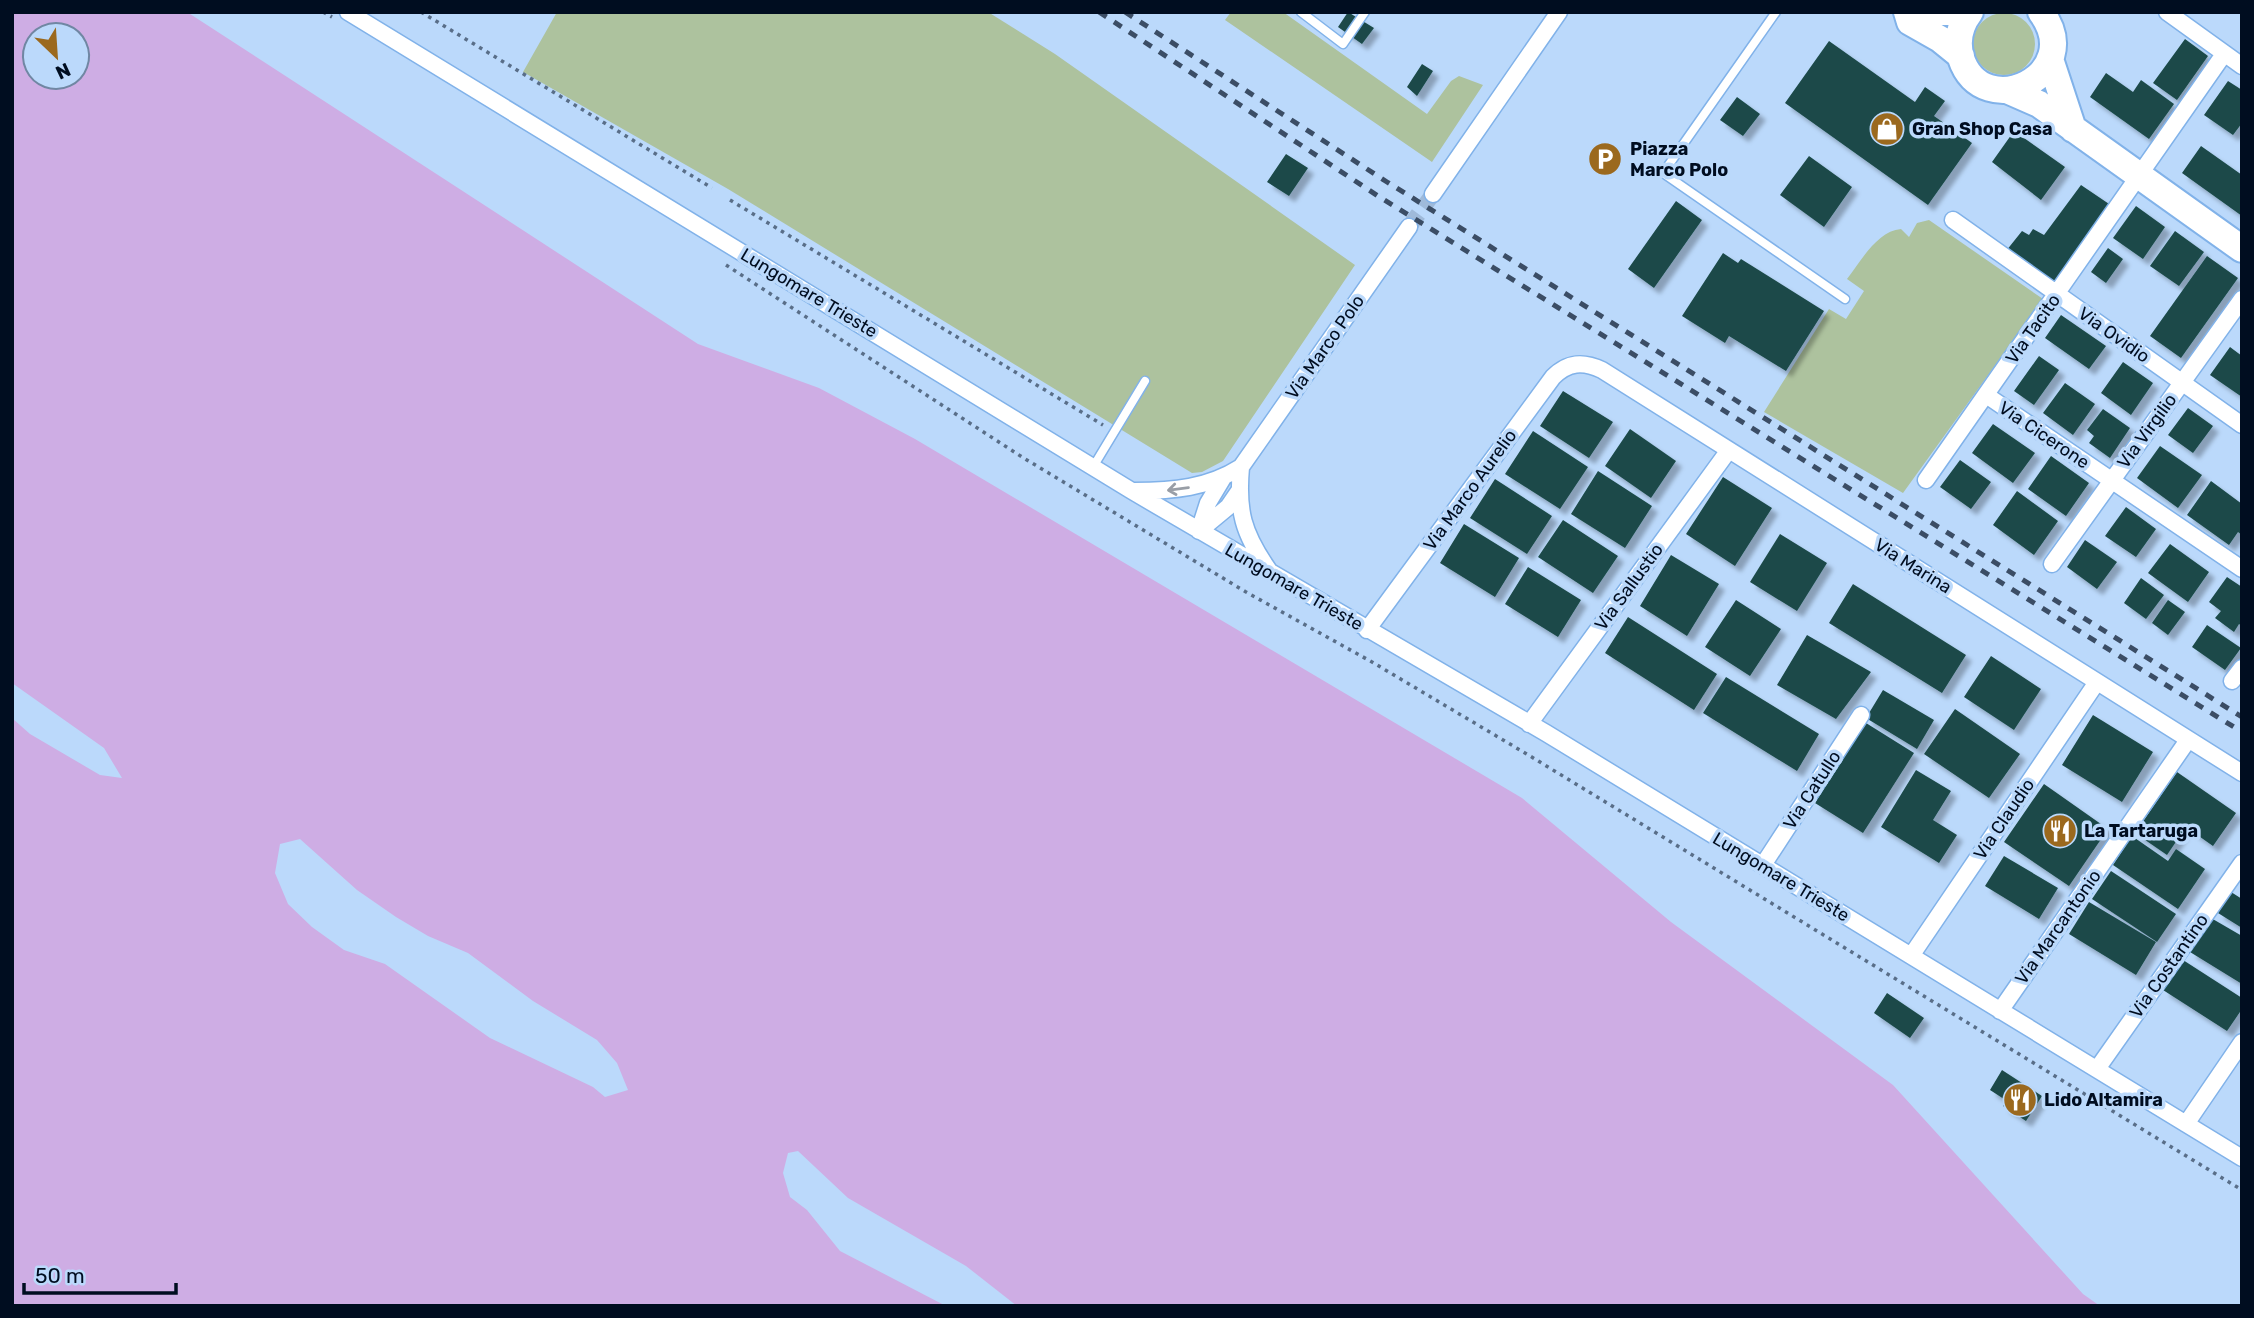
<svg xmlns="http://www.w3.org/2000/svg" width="2254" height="1318" font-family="Rubik,sans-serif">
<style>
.green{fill:#adc29e}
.water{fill:#ceade4;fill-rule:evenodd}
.pier{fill:#bbd9fb}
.building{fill:#1b4a48;filter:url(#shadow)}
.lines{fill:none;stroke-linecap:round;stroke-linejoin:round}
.street-tunnel{stroke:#9fbada;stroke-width:16;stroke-dasharray:16 8;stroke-linecap:butt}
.lane-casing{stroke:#81b2e9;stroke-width:11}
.street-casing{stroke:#81b2e9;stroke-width:19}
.primary-casing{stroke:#81b2e9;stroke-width:30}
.path{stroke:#596e88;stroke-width:3.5;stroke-dasharray:3.5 5;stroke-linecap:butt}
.lane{stroke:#fff;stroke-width:8}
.street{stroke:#fff;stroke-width:16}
.primary{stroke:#fff;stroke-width:26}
.rail{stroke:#3b4d65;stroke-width:5;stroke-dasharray:9 9;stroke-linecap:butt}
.oneway{stroke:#999ea6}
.labels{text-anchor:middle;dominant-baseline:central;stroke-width:7;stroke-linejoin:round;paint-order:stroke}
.poi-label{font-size:18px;font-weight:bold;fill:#000d20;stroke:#bbd9fb;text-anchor:start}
.street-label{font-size:18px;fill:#000d20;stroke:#bbd9fb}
</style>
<defs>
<filter id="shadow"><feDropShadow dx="6" dy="6" stdDeviation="2" flood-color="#0004"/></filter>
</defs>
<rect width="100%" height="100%" fill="#bbd9fb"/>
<!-- green -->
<path class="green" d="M557,12h431l67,42 300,211 -132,196 -21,11 -10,1 -464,-284 -205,-117z
M1231,12h52l144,102 24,-33 8,-5 24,9 -51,77 -207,-142z
M1973 44a31 31 0 1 1 62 0a31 31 0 1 1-62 0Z
M1929,220l114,79 -140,194 -139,-81 65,-103 17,10 18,-28 -17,-12c14,-18 30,-48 54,-50l8,8 8,-14z"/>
<!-- water -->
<path class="water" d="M12,12h175l511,332 121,44 96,51 607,359 149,124 222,163 190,209 17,12h-2088zM35,35h42v42h-42z"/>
<!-- pier -->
<path class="pier" d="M12,683l92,65 18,30 -22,-3 -70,-41 -18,-16z
M300,839l57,51 39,27 32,19 40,17 65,48 64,39 20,23 11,27 -23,7 -12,-10 -103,-49 -105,-74 -41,-14 -32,-23 -24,-23 -13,-31 5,-29z
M798,1151l50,47 118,68 51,40h-71l-106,-55 -33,-41 -17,-13 -7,-24 5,-20z"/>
<!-- building -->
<path class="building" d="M1348,12l26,16 -12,16 -24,-17z
M2185,39l23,17 -31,44 -24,-17z
M1829,41l86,61 10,-15 20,14 -11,15 38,27 -44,62 -143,-102z
M1422,64l11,7 -16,25 -10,-9z
M2106,73l27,19 8,-12 33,24 -25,35 -59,-42z
M2228,81l14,9v33l-9,12 -29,-20z
M1737,97l23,17 -17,22 -23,-16z
M2014,131l51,36 -24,33 -49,-38z
M2201,146l41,29v41l-60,-43z
M1286,154l22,14 -19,28 -22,-14z
M1809,156l43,31 -28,40 -44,-32z
M2081,185l31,21 -58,78 -48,-33 16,-20 7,4 4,-6 11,6z
M1676,201l26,19 -48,68 -26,-19z
M2136,206l29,21 -22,32 -30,-21z
M2175,231l29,21 -25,34 -29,-20z
M2108,248l15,11 -17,24 -15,-11z
M1723,253l15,10 3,-4 83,52 -38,60 -57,-35 -4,7 -43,-27z
M2207,256l31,22 -57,80 -31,-22z
M2061,315l45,31 -17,23 -44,-31z
M2230,347l12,9v41l-32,-22z
M2039,356l20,14 -25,35 -20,-14z
M2123,362l30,21 -22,32 -30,-22z
M2065,383l30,21 -22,31 -30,-22z
M1563,391l50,31 -24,36 -49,-32z
M2188,408l25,18 -20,27 -25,-18z
M2103,409l27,19 -20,30 -21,-15 5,-7 -7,-6z
M1993,424l42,29 -22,30 -41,-30z
M1630,429l46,32 -25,37 -46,-32z
M1533,431l55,36 -28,42 -55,-35z
M2160,446l42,29 -24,33 -41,-30z
M2051,456l38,27 -23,33 -38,-27z
M1960,460l31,22 -20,27 -31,-22z
M1598,471l54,35 -27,42 -54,-34z
M1723,477l49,31 -37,58 -49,-32z
M1495,479l57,37 -25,38 -57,-36z
M2211,481l31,23v31l-4,-3 -9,13 -42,-30z
M2017,491l41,30 -24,34 -41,-30z
M2126,507l30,22 -20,28 -31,-21z
M1563,520l55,36 -25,37 -55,-36z
M1464,524l55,34 -24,39 -55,-34z
M1780,534l47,29 -30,48 -47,-29z
M2085,540l32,22 -20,27 -30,-22z
M2170,544l39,28 -21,30 -40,-29z
M1671,555l48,29 -32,52 -47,-30z
M1528,567l53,33 -23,37 -53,-33z
M2227,577l15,10v39l-3,-2 -5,8 -19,-14 6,-7 -12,-9z
M2141,578l23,17 -18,24 -22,-16z
M1853,584l113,71 -24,38 -113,-70z
M1736,600l45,29 -31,47 -45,-29z
M2168,600l17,12 -17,23 -16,-12z
M1628,617l89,57 -23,36 -89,-57z
M2207,625l34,23 -16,22 -33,-23z
M1807,635l64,37 -35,47 -59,-34z
M1991,656l50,33 -27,41 -50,-33z
M1726,677l93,57 -22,37 -94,-58z
M1883,690l51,30 -17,29 -51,-31z
M1955,709l65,45 -31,44 -65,-44z
M2093,715l60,37 -31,50 -60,-37z
M1866,723l48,30 -51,80 -48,-30z
M1916,770l35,21 -18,29 24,15 -18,28 -58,-36z
M2177,772l59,41 -23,33 -27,-19 -19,28 -32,-22z
M2044,784l64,45 -39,57 -65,-44z
M2132,836l36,25 8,-12 29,20 -27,40 -65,-44z
M2004,856l54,32 -19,31 -54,-33z
M2111,871l65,43 -19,28 -65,-43z
M2231,892l11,7v29l-24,-15z
M2089,902l67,40 -20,33 -67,-41z
M2211,918l31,18v48l-52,-32z
M2183,960l59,38v11l-15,22 -64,-41z
M1887,993l37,25 -14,20 -36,-25z
M2002,1070l40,26 -16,25 -23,-15 4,-5 -17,-11z"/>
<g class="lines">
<!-- street-tunnel -->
<path class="street-tunnel" d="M1409,227l24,-33"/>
<!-- lane casing -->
<g class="lane-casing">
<path id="lane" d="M1301,12l42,32 22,-32
M1776,12l-113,161 182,126
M1093,467l52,-86"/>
</g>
<!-- street casing -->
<g class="street-casing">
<path id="street" d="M348,12l784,479 414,242 696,425
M2167,12l75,54
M1433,194l126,-182
M1953,220l289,205
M1986,395l256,174
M1241,467c-4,44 2,66 27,102
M1926,480l298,-426
M1134,491c39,0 74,-3 107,-24l168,-240
M1199,531l9,-28 15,-25
M1199,531l29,-24 11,-16
M2052,564l190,-265
M1367,630l186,-253c15,-15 30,-16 49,-7l640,403
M2232,681l10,-13
M1529,724l200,-274
M1763,865l98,-150
M1911,956l186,-274
M2000,1011l188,-271
M2097,1069l145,-206
M2186,1124l56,-82"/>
</g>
<!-- primary casing -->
<g class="primary-casing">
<path id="primary" d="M1907,12l3,10 30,17 21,17
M1932,12h18
M1970,12c-10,13 -14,29 -9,46 22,67 127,17 80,-46
M2050,59l23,70
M2007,90l32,14 203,145"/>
</g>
<!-- path -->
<path class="path" d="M323,12l9,5
M421,12l291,176
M730,200l373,225
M726,265l296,192 224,135 126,70 158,94 712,434"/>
<!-- lane -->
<use href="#lane" class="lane"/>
<!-- street -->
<use href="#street" class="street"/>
<!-- primary -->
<use href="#primary" class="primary"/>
<!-- rail -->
<path class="rail" d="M1099,12l279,184 864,536
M1125,12l262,170 855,535"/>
</g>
<!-- one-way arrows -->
<defs><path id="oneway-shaft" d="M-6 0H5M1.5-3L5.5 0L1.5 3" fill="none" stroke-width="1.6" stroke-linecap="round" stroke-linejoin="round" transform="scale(1.75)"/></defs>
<use class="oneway" href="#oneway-shaft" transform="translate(1178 489) rotate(173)"/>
<!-- icons -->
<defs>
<g id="shop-disc" transform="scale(1.75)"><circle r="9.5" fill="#9b691e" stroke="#bbd9fb"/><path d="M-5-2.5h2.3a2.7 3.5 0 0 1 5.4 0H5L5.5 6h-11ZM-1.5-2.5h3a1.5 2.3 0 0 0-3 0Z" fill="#fff"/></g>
<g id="parking-disc" transform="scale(1.75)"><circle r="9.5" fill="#9b691e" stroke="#bbd9fb"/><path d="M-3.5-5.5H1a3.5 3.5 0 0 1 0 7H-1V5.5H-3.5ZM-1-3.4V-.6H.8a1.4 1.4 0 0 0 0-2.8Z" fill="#fff"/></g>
<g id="restaurant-disc" transform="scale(1.75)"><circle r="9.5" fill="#9b691e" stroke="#bbd9fb"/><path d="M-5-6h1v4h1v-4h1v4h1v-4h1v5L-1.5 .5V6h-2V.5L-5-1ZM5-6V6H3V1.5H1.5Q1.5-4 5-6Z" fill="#fff"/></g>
</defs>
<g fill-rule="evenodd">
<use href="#shop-disc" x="1887" y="129"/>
<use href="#parking-disc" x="1605" y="159"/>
<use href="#restaurant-disc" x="2060" y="831"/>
<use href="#restaurant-disc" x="2020" y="1100"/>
</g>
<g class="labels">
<!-- poi labels -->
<g class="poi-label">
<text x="1912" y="129">Gran Shop Casa</text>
<text x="1630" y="149">Piazza<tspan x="1630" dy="21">Marco Polo</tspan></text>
<text x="2084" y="831">La Tartaruga</text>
<text x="2044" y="1100">Lido Altamira</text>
</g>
<!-- street labels -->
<g class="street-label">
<text transform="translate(809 293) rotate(31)">Lungomare Trieste</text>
<text transform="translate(2033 329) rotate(-55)">Via Tacito</text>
<text transform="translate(2114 335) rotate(35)">Via Ovidio</text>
<text transform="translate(1325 347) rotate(-55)">Via Marco Polo</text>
<text transform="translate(2147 431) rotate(-54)">Via Virgilio</text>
<text transform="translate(2044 435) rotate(34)">Via Cicerone</text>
<text transform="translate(1470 490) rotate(-54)">Via Marco Aurelio</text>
<text transform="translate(1913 566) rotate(32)">Via Marina</text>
<text transform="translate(1294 587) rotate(30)">Lungomare Trieste</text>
<text transform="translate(1629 587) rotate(-54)">Via Sallustio</text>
<text transform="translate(1812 790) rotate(-57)">Via Catullo</text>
<text transform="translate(2004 819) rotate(-56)">Via Claudio</text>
<text transform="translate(1781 877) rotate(31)">Lungomare Trieste</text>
<text transform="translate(2058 927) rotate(-55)">Via Marcantonio</text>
<text transform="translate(2169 966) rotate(-55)">Via Costantino</text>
</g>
</g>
<!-- border -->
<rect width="2254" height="1318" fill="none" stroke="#000d20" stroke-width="28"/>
<!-- north arrow -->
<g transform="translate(56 56) rotate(155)"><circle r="33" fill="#bbd9fb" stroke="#7087a3" stroke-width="2"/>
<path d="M0-5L12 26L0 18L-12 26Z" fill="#9b691e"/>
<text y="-10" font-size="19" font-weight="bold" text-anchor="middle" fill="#000d20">N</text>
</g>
<!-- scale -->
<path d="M24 1283v10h152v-10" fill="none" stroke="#000d20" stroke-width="3.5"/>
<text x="35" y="1283" font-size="21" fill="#000d20" stroke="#bbd9fb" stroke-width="5" paint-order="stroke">50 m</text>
</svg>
